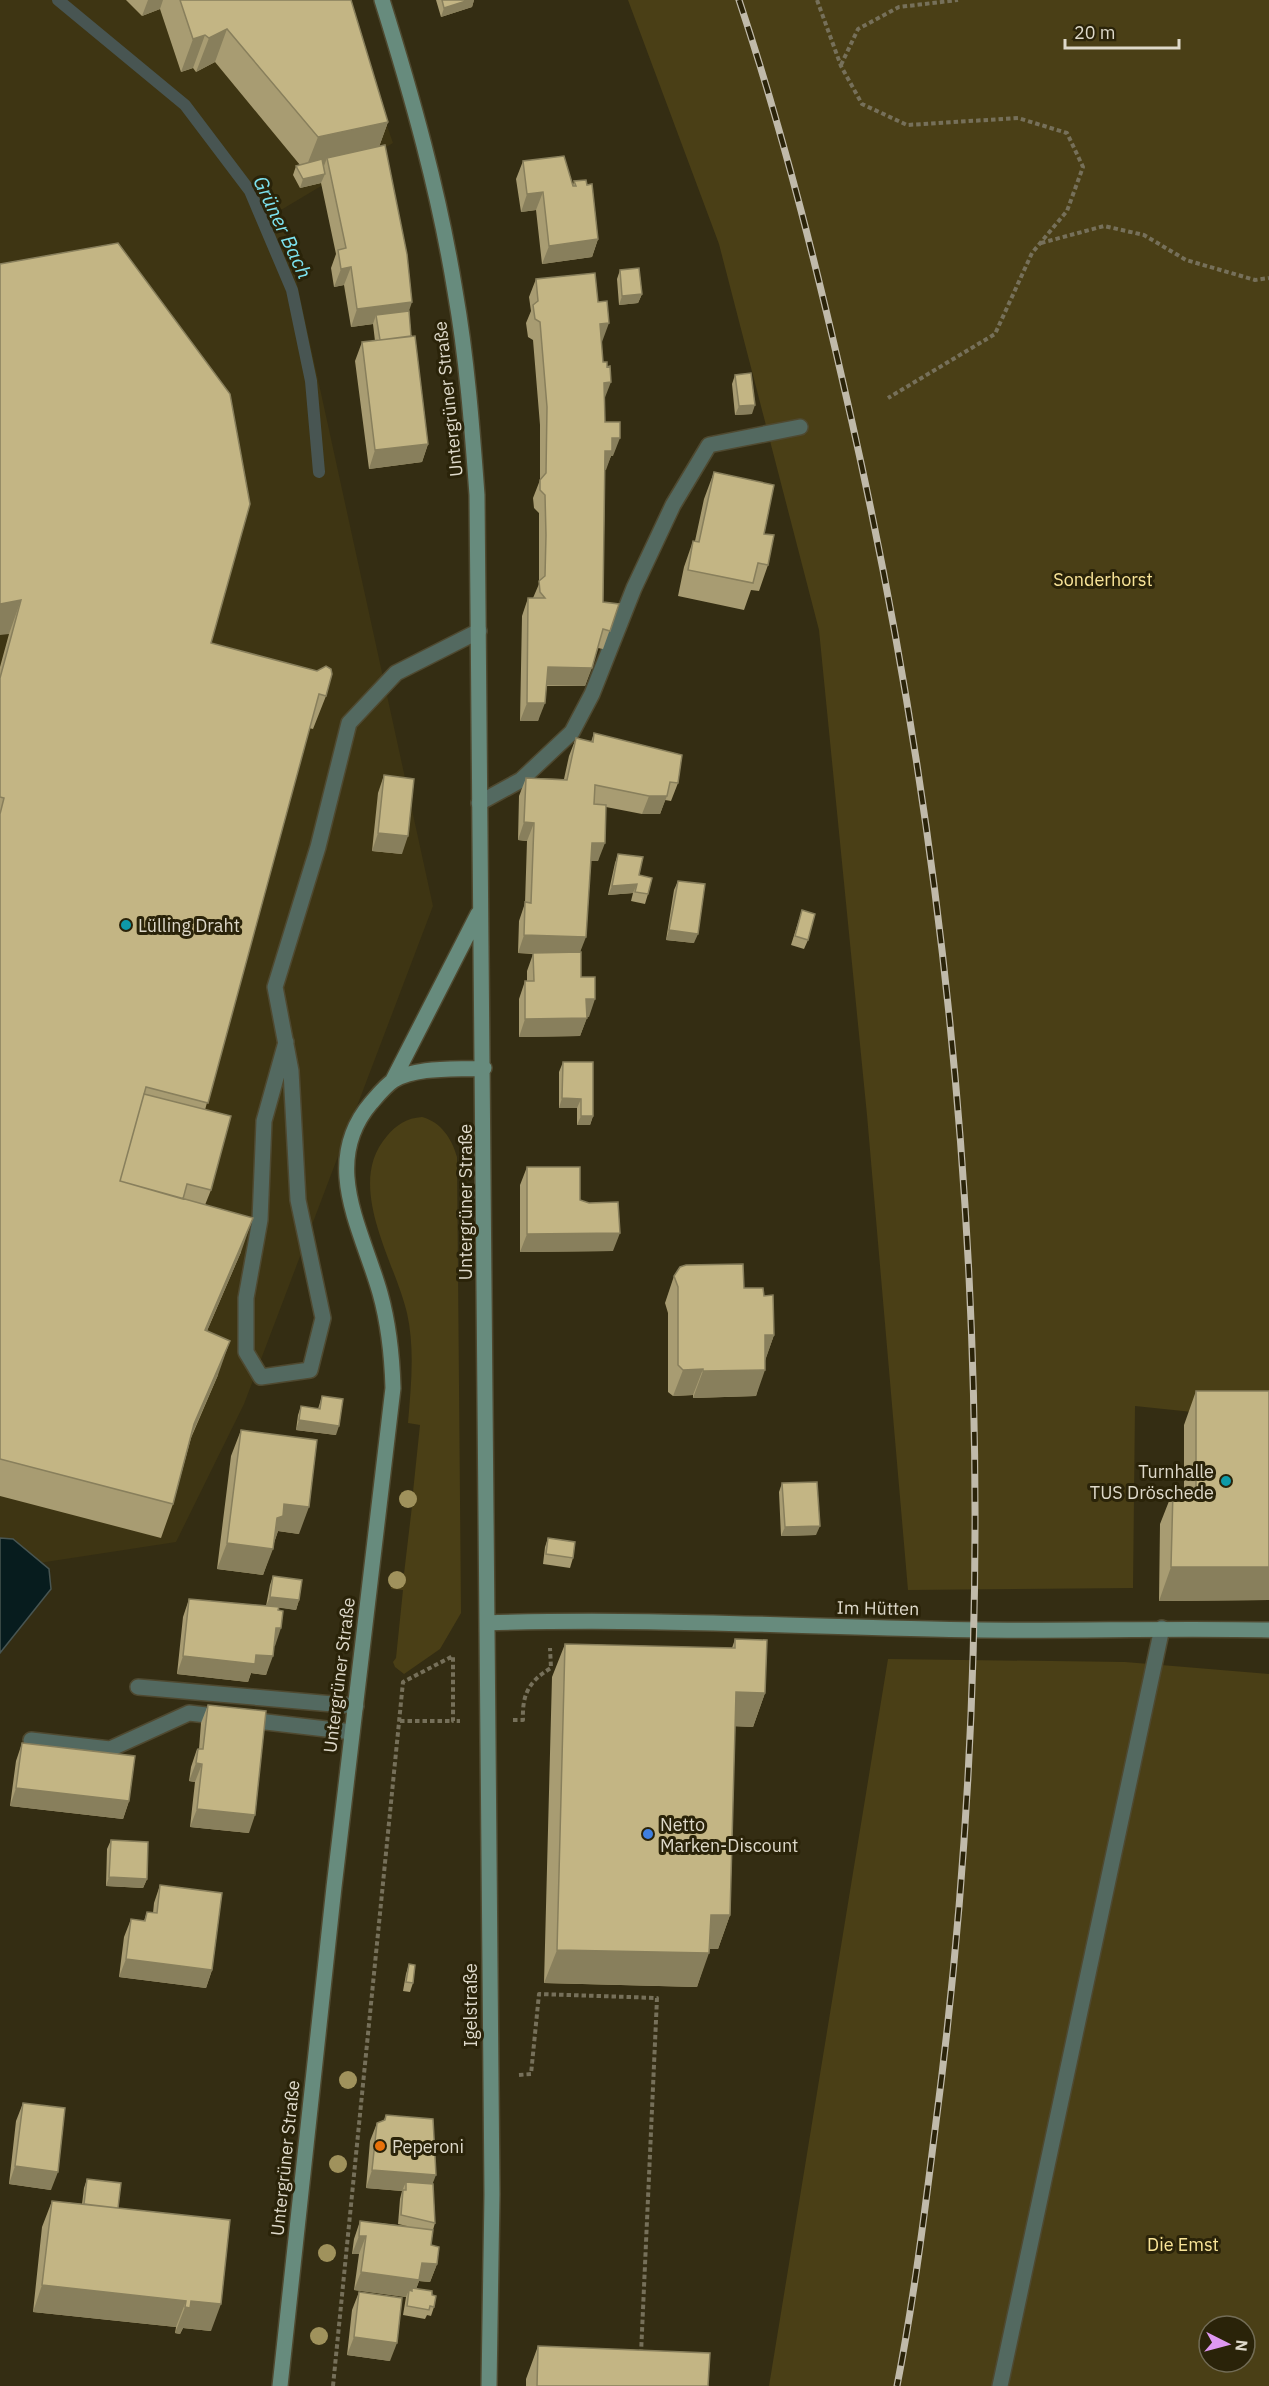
<svg xmlns="http://www.w3.org/2000/svg" width="1269" height="2386" font-family="'IBM Plex Sans',sans-serif">
<style>
.built{fill:#3e3513}
.green{fill:#4a3f16;fill-rule:evenodd}
.water{fill:#071c1e;stroke:#485552;stroke-width:1.5}
.lines{fill:none;stroke-linecap:round;stroke-linejoin:round}
.stream{stroke:#485552;stroke-width:12}
.lane-casing{stroke:#4f4930;stroke-width:18}
.secondary-casing{stroke:#4f4930;stroke-width:18}
.path{stroke:#76705a;stroke-width:4;stroke-dasharray:4.5 3;stroke-linecap:butt}
.lane{stroke:#536960;stroke-width:15}
.secondary{stroke:#678b7d;stroke-width:15}
.rail-casing{stroke:#c0baaa;stroke-width:7}
.rail{stroke:#2a2309;stroke-width:4.5;stroke-dasharray:14;stroke-linecap:butt}
.tree{fill:#a0925c}
.wall{fill:#a89c72}
.shaded-wall{fill:#887f5c}
.building{fill:#c3b584;stroke:#887f5c;stroke-width:1.5}
.culture-dot{fill:#0f9aa8;stroke:#2a2309;stroke-width:2}
.shop-dot{fill:#3f7fe0;stroke:#2a2309;stroke-width:2}
.food-dot{fill:#e8710a;stroke:#2a2309;stroke-width:2}
.labels{text-anchor:middle;dominant-baseline:central;stroke-width:6;stroke-linejoin:round;paint-order:stroke}
.street-label{font-size:18px;fill:#ded9ca;stroke:#2a2309}
.park-label{font-size:18px;fill:#f9e498;stroke:#2a2309}
.poi-label{font-size:18px;fill:#ded9ca;stroke:#2a2309;text-anchor:start}
.water-label{font-size:20px;font-style:italic;fill:#7de3f0;stroke:#2a2309}
</style>
<rect width="100%" height="100%" fill="#342d13"/>
<!-- built -->
<path class="built" d="M0,0h344l49,143 -112,67 152,696 -189,498 -68,138 -176,27z"/>
<!-- green -->
<path class="green" d="M628,0h641v1420l-134,-14 -2,182 -225,2 -41,-475 -48,-485 -100,-386z
M422,1117c19,5 30,22 35,40l4,456 -21,36 -36,25 -9,-7 -2,-5 3,-4 7,-68 -12,-1 1,-15h12l8,-68 -12,-2 1,-12h12l7,-67 -12,-2c3,-37 7,-74 -1,-110 -12,-52 -63,-128 -20,-177 9,-11 20,-18 35,-19z
M888,1659l237,3 144,12v712h-500zM1209,2326h36v36h-36z"/>
<!-- water -->
<path class="water" d="M0,1538l13,1 36,30 2,20 -51,64z"/>
<g class="lines">
<!-- stream -->
<path class="stream" d="M58,0l127,105 65,86 42,99 19,91 8,91"/>
<!-- lane casing -->
<g class="lane-casing">
<path id="lane" d="M479,803l42,-23 51,-48 20,-38 42,-106 39,-83 36,-60 91,-18
M286,1042l-22,79 -4,99 -14,78v54l15,25 49,-7 13,-52 -25,-118 -7,-129 -16,-84 43,-140 31,-124 47,-50 83,-42
M138,1687l218,19
M31,1740l79,9 79,-36 163,19
M1000,2386l162,-758"/>
</g>
<!-- secondary casing -->
<g class="secondary-casing">
<path id="secondary" d="M382,0c30,96 57,192 73,291 12,68 17,136 22,204l15,1699 -3,192
M393,1080l85,-166
M487,1623c165,-6 330,5 495,7 96,1 191,-2 287,0
M280,2386l54,-499 59,-499c-1,-33 -4,-63 -13,-95 -18,-64 -60,-130 -9,-190 6,-7 15,-18 23,-23 24,-14 63,-10 90,-12"/>
</g>
<!-- path -->
<path class="path" d="M817,0l24,66 21,38 45,21 111,-7 49,15 16,34 -16,44 -35,42 -37,81 -107,64
M841,65l17,-36 41,-22 59,-7
M1041,243l63,-17 40,9 42,25 69,20 14,-2
M513,1720h10c-1,-26 6,-39 28,-52l-1,-20
M400,1721h53
M519,2075l12,-1 8,-80 118,4 -16,356
M333,2386l70,-704 50,-26v65h7"/>
<!-- lane -->
<use href="#lane" class="lane"/>
<!-- secondary -->
<use href="#secondary" class="secondary"/>
<!-- rail casing -->
<g class="rail-casing">
<path id="rail" d="M739,0c46,138 81,280 113,422 125,555 158,1135 84,1700 -11,88 -22,177 -39,264"/>
</g>
<!-- rail -->
<use href="#rail" class="rail"/>
</g>
<!-- trees -->
<g class="tree">
<circle cx="408" cy="1499" r="9"/>
<circle cx="397" cy="1580" r="9"/>
<circle cx="348" cy="2080" r="9"/>
<circle cx="338" cy="2164" r="9"/>
<circle cx="327" cy="2253" r="9"/>
<circle cx="319" cy="2336" r="9"/>
</g>
<!-- wall -->
<path class="wall" d="M126,0h225l37,122 -9,25 30,164 2,25 17,108 -6,18 -53,7 -14,-108 7,-19 13,-1 -2,-17 -22,3 -7,-42 -10,2 -3,-19 5,-14 -15,-71 -21,5 -7,-13 3,-9 4,-1 -85,-103 -19,10 -3,-4 -12,4 -21,-63 -18,7z
M436,0h38l-2,7 -31,10z
M523,161l50,24 1,-4 24,58 -6,18 -50,7 -6,-54 -15,2 -5,-33z
M0,264l211,379 115,53 -13,33 -4,-1 -104,382 6,80 -6,15 36,47 -34,79 11,44 -27,63 -18,66 -12,34 -161,-42v-829l9,-33z
M620,270l22,24 -4,9 -19,2 -2,-26z
M536,279l66,63h-1l4,80 8,34h-2l-6,14 -2,132 16,2 -16,45 -5,-1 -13,38h-39l-8,35h-18l2,-105 6,-18h5l6,-14v-71l-5,-5 -1,-10 7,-18v-55l-7,-85 -5,-3 -2,-14 5,-12 -2,-14z
M735,375l17,39 -17,1 -3,-31z
M714,472l50,62 4,31 -9,26 -8,-1 -7,20 -66,-14 6,-29 9,-26h2l9,-42z
M594,733l84,50 -7,18 -6,-1 -5,14h-18l-36,-7 -8,54h-7l-11,91 1,25 8,40h-2l-7,19 -61,1v-38l6,-18h2v-10l6,-17 -15,-1 1,-32 6,-18 2,-62 -9,-1 1,-44 7,-18 38,1 5,-23 7,-18 15,4z
M384,775l18,79 -30,-3 6,-58z
M618,854l21,21 9,19 -3,10 -14,-3 2,-8 -25,2 7,-32z
M678,881l16,62 -28,-3 8,-50z
M802,910l6,30 -4,9 -13,-4z
M563,1062l30,54 -3,9h-13v-17h-18v-36z
M527,1167l53,33 33,51 -93,1v-67z
M674,1276l70,12 30,47 -9,25 -9,36 -63,2v-3l-20,1 -5,-4v-79l-3,-10z
M1196,1391h73v209l-110,1 1,-77 13,-33h11v-66z
M322,1396l14,39 -40,-5 2,-15 3,-9 17,3z
M241,1430l58,104 -21,-3 -15,44 -46,-6 14,-113z
M782,1483l34,52 -35,1 -2,-44z
M548,1538l25,20 -3,10 -27,-4 2,-17z
M273,1576l26,24 -3,10 -18,-3 -3,39h-1l-8,29 -15,-2 -3,9 -71,-8 6,-57 6,-18 77,7 4,-21z
M735,1639l30,54 -12,34 -18,-1 -5,189 -12,34h-9l-12,38 -153,-4 8,-306 13,-33 167,4z
M208,1705l41,128 -59,-6 5,-45 -6,-1 2,-14 6,-18h2l2,-26z
M22,1743l107,58 -6,18 -113,-13 6,-45z
M111,1840l36,39 -4,9 -37,-2 1,-37z
M160,1885l52,85 -6,18 -87,-11 5,-40 7,-18 13,2 3,-9 6,1 1,-10z
M409,1964l4,19 -3,9 -7,-1 3,-17z
M23,2103l28,87 -42,-6 7,-63z
M386,2115l47,69 2,39 -2,7 -2,15 6,19 -7,18 -11,-1 -3,8 16,6 2,12 -3,9 -4,-1 -2,4 -22,-4 3,-18 -52,-7 5,-36h-7l2,-15 6,-18 47,5 -9,-2 2,-25 2,-8 -36,-3 4,-47 7,-18 7,-3z
M87,2179l31,29 93,123 -28,-3 -3,6 -5,-1 1,-6 -143,-15 9,-85 10,-26 30,3 2,-16z
M359,2292l31,69 -43,-6 5,-45z
M538,2346l170,40h-182v-7z"/>
<!-- shaded-wall -->
<path class="shaded-wall" d="M148,0h15l-3,9 -18,7z
M469,0h5l-2,7 -31,10 3,-9z
M227,29l-12,33 -19,10 13,-34z
M205,35l-12,33 -12,4 12,-33z
M388,122l-12,33 -49,3 -3,8 -19,4 13,-33z
M325,174l-4,9 -21,5 3,-9z
M543,192l-7,18 -15,2 6,-18z
M598,239l-6,18 -50,7 7,-18z
M351,267l-7,18 -10,2 7,-18z
M642,294l-4,9 -19,2 3,-9z
M412,302l-6,18 -30,-5 -3,9 -22,3 6,-18z
M609,323l-7,19h-8l6,-18z
M611,382l-7,18v-17z
M755,405l-3,9 -17,1 4,-9z
M612,438h8l-7,18h-2l-5,14 -7,-1 6,-18z
M428,444l-6,18 -53,7 6,-19z
M21,600l-12,34 -9,1v-31z
M548,667l44,1 -7,18 -44,-1z
M527,703h18l-7,18h-18z
M649,796h18l-7,18h-18z
M524,822l10,1 -7,18 -9,-1z
M378,833l30,3 -6,18 -30,-3z
M592,843h13l-7,18h-13z
M637,884l-4,9 -25,2 4,-9z
M669,930l29,4 -4,9 -28,-3z
M524,935l62,2 -7,18 -61,-2z
M586,999h9l-6,18 -9,1z
M587,1018l-7,18 -61,1 6,-18z
M562,1098l19,1 -4,9h-18z
M581,1116h12l-3,9h-13z
M253,1218l-12,34 -48,111 12,-33z
M620,1233l-7,18 -93,1 7,-18z
M765,1335h9l-9,26z
M230,1341l-12,34 -36,82 12,-33z
M703,1369l-10,26 -20,1 10,-26z
M765,1370l-9,26 -63,2 10,-27z
M299,1420l40,6 -3,9 -40,-5z
M284,1504l25,3 -10,27 -21,-3 -4,12 3,-25z
M820,1526l-4,9 -35,1 4,-9z
M227,1543l46,6 -10,26 -46,-6z
M1171,1567h98v33l-110,1z
M270,1597l29,3 -3,10 -30,-4z
M276,1628h5l-6,18h-6z
M256,1655l17,1 -7,19 -15,-2 -3,9 -71,-8 6,-18z
M736,1692l29,1 -12,34 -29,-1z
M196,1763l6,1 -7,18 -6,-1z
M16,1788l113,13 -6,18 -113,-13z
M197,1809l58,6 -6,18 -59,-6z
M109,1877l38,2 -4,9 -37,-2z
M711,1915h19l-12,34h-19z
M557,1950l152,3 -12,34 -153,-4z
M126,1959l86,11 -6,18 -87,-11z
M15,2166l43,6 -7,18 -42,-6z
M372,2170l64,5 -7,18 -23,-11 -4,9 -36,-3z
M359,2236h7l-7,18h-7z
M422,2263l15,1 -7,18 -11,-1 -6,17 -1,-10 -3,9v-7l-3,7 -52,-7 7,-18z
M42,2285l144,16 -10,26 -143,-15z
M191,2301l30,3 -10,27 -28,-3 -3,6 -5,-1 10,-26z
M354,2337l43,6 -7,18 -43,-6z"/>
<!-- building -->
<path class="building" d="M180,0h171l37,122 -70,15 -91,-108 -18,9 -4,-3 -12,4z
M442,0h27l-25,8z
M385,145l22,109 5,48 -55,7 -6,-42 -10,2 -3,-19 8,-2 -19,-90z
M564,156l9,30h3l-2,-5 12,-1 1,5 5,-1 6,55 -49,7 -6,-54 -16,2 -4,-33z
M322,159l3,15 -22,5 -7,-13z
M118,243l112,151 20,110 -39,139 106,28 9,-5 5,3 1,5 -6,22 -7,-2 -111,409 -62,-16 -26,94 133,37 -48,112 25,11 -36,83 -21,80 -173,-45v-645l4,-16 -4,-1v-119l21,-78 -21,4v-340z
M639,268l3,26 -20,2 -2,-26z
M595,273l3,29 9,-1 2,22 -9,1 3,38h4v5l3,-1 1,16 -7,1 1,39h15v16h-8v13h-7l-2,151 16,2 -9,27 -7,-2 -11,39 -44,-1 -3,36h-18l1,-105h17l-5,-6 -1,-11 6,-5 1,-41 -1,-40 -5,-5v-10l6,-7 1,-66 -7,-85 -5,-3 -2,-14 5,-4 -2,-22z
M409,311l2,25 -31,4 -4,-25z
M415,336l13,108 -53,6 -13,-108z
M751,373l4,32 -16,1 -4,-31z
M714,472l60,13 -10,49 10,1 -6,30 -10,-2 -5,20 -65,-13 5,-29 6,1z
M594,733l88,22 -4,28 -8,-1 -3,14h-18l-54,-11 -1,19 12,1 -1,38h-13l-6,94 -62,-2 1,-33 6,1 3,-80 -10,-1 2,-44 41,2 9,-42 17,4z
M384,775l30,4 -6,57 -30,-3z
M618,854l25,3 -4,18 13,3 -4,16 -13,-2 2,-8 -25,2z
M678,881l27,3 -7,50 -29,-4z
M802,910l13,4 -7,26 -13,-4z
M581,952v25h14v22h-9l1,19 -62,1v-38h9l-1,-28z
M563,1062h30v54h-12v-17l-19,-1z
M144,1094l87,22 -20,74 -24,-6 -4,15 -63,-18z
M527,1167h53v33l9,3 29,-1 2,31 -93,1z
M743,1264l1,24h19l1,8 9,-1 1,40h-9v35l-62,1v-2l-20,1 -5,-5v-78l-4,-11 6,-9 6,-2z
M1196,1391h73v176h-98l2,-76h23z
M322,1396l21,3 -4,27 -40,-6 2,-14 19,3z
M241,1430l76,10 -8,67 -25,-3 -1,12 -6,2 -4,31 -46,-6z
M817,1482l3,44 -35,1 -3,-44z
M548,1538l27,4 -2,16 -27,-4z
M273,1576l29,4 -3,20 -29,-3z
M189,1599l90,8 -1,3 5,1 -2,17h-5l-3,28 -17,-1 -1,9 -72,-8z
M735,1639l32,1 -2,53 -29,-1 -6,223h-19l-2,38 -152,-3 8,-306 170,4z
M208,1705l58,6 -11,104 -58,-6 5,-45 -6,-1 2,-14h5z
M22,1743l113,13 -6,45 -113,-13z
M111,1840l37,2 -1,37 -38,-2z
M160,1885l62,8 -10,77 -86,-11 5,-40 14,2 2,-9 10,1z
M409,1964l6,1 -2,18 -7,-1z
M23,2103l42,5 -7,64 -43,-6z
M386,2115l47,4 3,56 -64,-5 5,-47 8,-3z
M87,2179l34,4 -3,25 -34,-4z
M406,2182l27,2 2,39 -34,-8 2,-25h3z
M52,2201l178,19 -9,84 -30,-3 -1,7 -5,-1 1,-6 -144,-16z
M360,2221l73,9 -2,15 8,2 -2,17 -15,-1 -3,17 -58,-8 5,-36h-7z
M412,2288l20,3v4l4,1 -2,11 -4,-1 -1,4 -22,-4 2,-16 3,1z
M359,2292l43,6 -5,45 -43,-6z
M538,2346l172,7 -2,33h-171z"/>
<!-- markers -->
<g class="culture-dot">
<circle cx="126" cy="925" r="6"/>
<circle cx="1226" cy="1481" r="6"/>
</g>
<circle class="shop-dot" cx="648" cy="1834" r="6"/>
<circle class="food-dot" cx="380" cy="2146" r="6"/>
<g class="labels">
<!-- street labels -->
<g class="street-label">
<text transform="translate(448 399) rotate(-96)">Untergrüner Straße</text>
<text transform="translate(465 1202) rotate(-90)">Untergrüner Straße</text>
<text transform="translate(878 1608) rotate(1)">Im Hütten</text>
<text transform="translate(339 1675) rotate(-83)">Untergrüner Straße</text>
<text transform="translate(470 2005) rotate(-90)">Igelstraße</text>
<text transform="translate(285 2158) rotate(-84)">Untergrüner Straße</text>
</g>
<!-- park labels -->
<g class="park-label">
<text x="1103" y="579">Sonderhorst</text>
<text x="1183" y="2244">Die Emst</text>
</g>
<!-- poi labels -->
<g class="poi-label">
<text x="138" y="925">Lülling Draht</text>
<text x="1214" y="1471" text-anchor="end">Turnhalle<tspan x="1214" dy="21">TUS Dröschede</tspan></text>
<text x="660" y="1824">Netto<tspan x="660" dy="21">Marken-Discount</tspan></text>
<text x="392" y="2146">Peperoni</text>
</g>
<!-- water labels -->
<g class="water-label">
<text transform="translate(283 227) rotate(65)">Grüner Bach</text>
</g>
</g>
<!-- north arrow -->
<g transform="translate(1227 2344) rotate(96)"><circle r="28" fill="#2a2309" stroke="#726c56" stroke-width="1.5"/>
<path d="M0-4.5L10 22L0 15L-10 22Z" fill="#df98f2"/>
<text y="-9" font-size="16" font-weight="bold" text-anchor="middle" fill="#ded9ca">N</text>
</g>
<!-- scale -->
<path d="M1065 39v9h114v-9" fill="none" stroke="#ded9ca" stroke-width="3"/>
<text x="1074" y="39" font-size="18" fill="#ded9ca" stroke="#2a2309" stroke-width="4.5" paint-order="stroke">20 m</text>
</svg>
